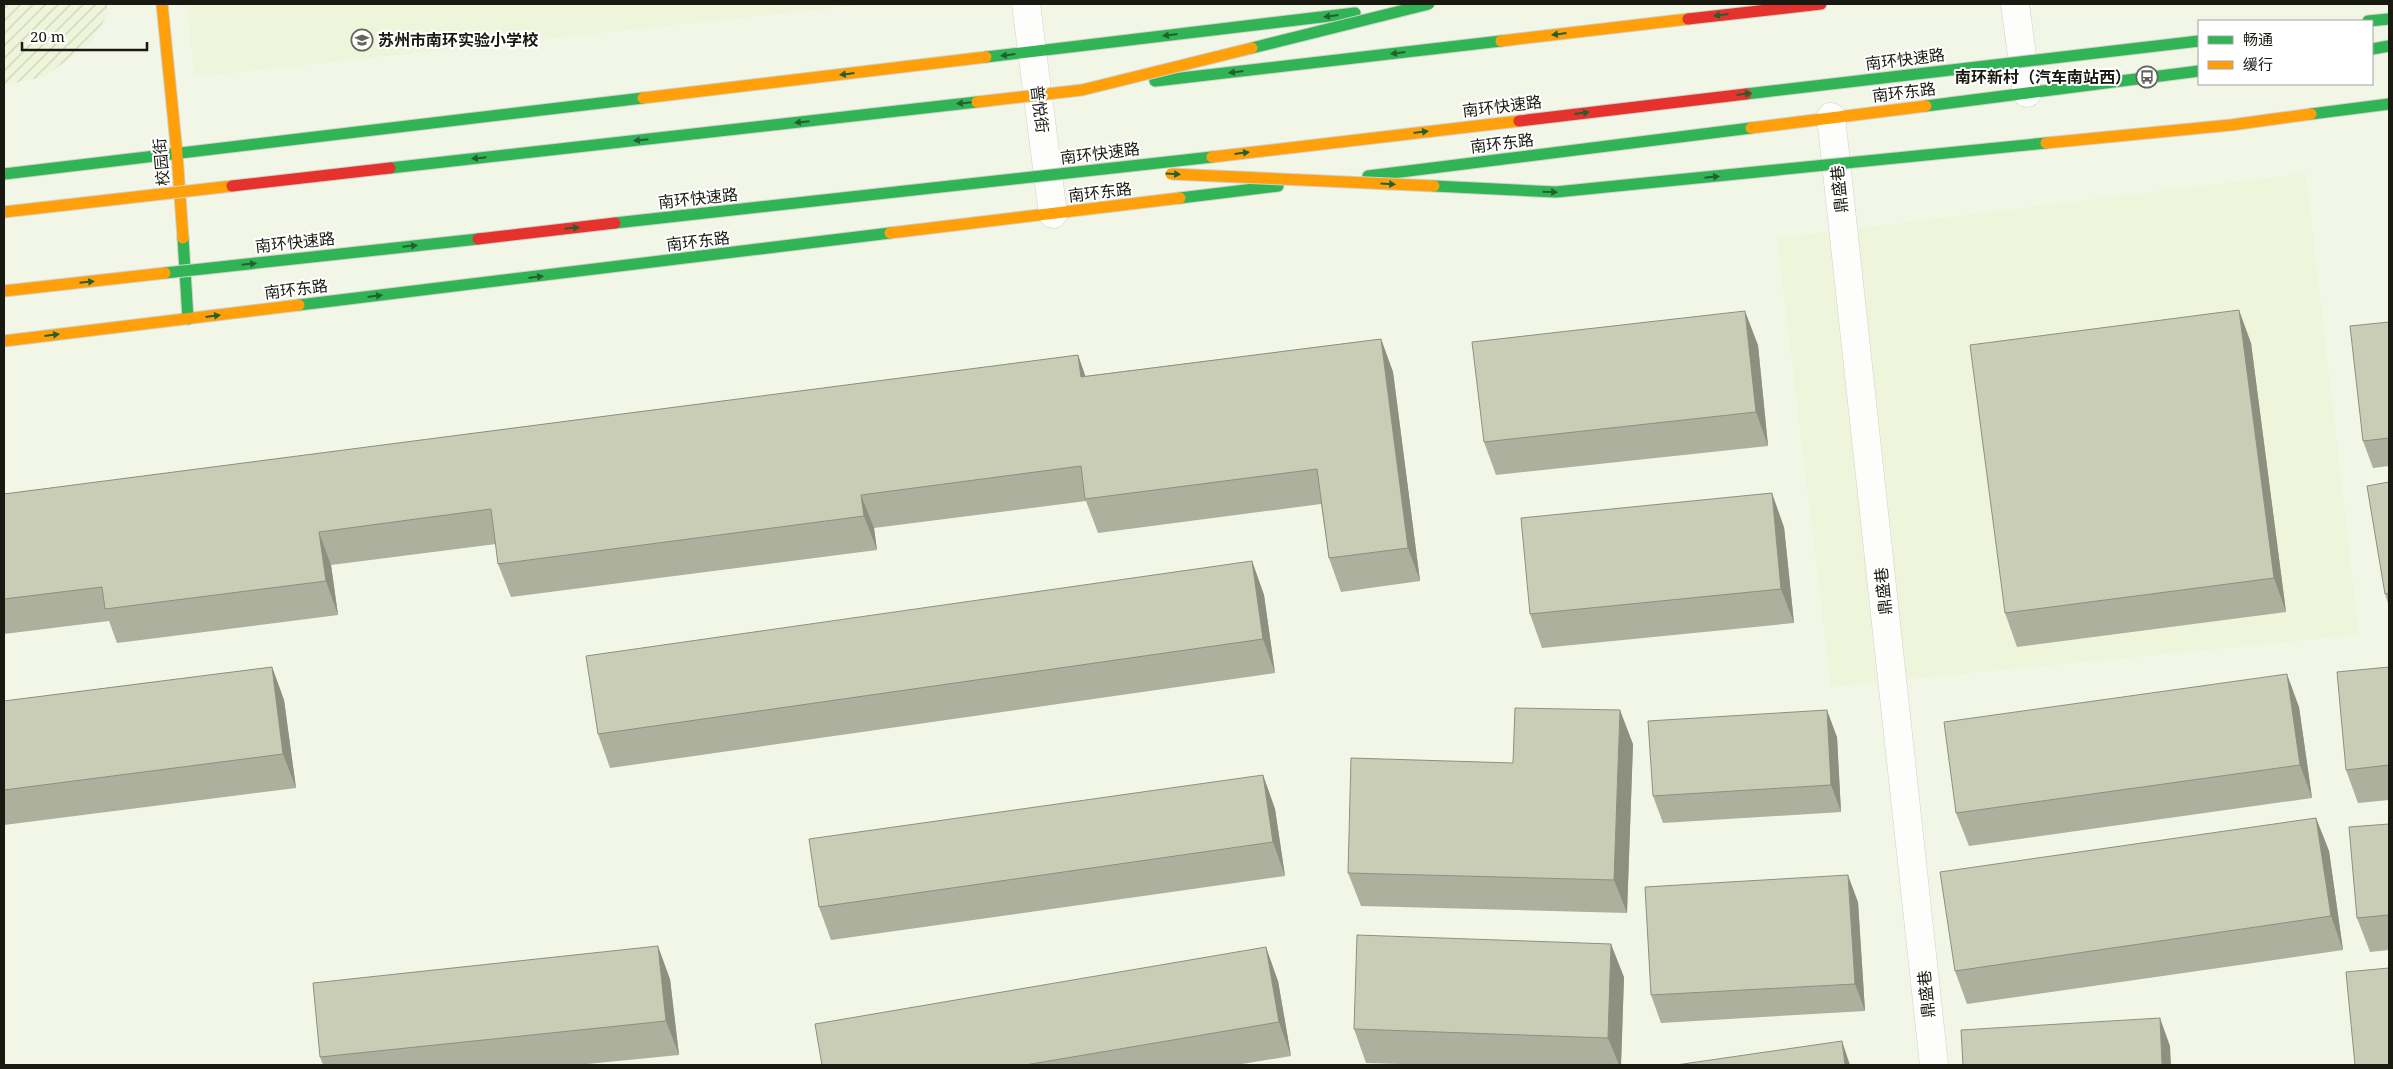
<svg xmlns="http://www.w3.org/2000/svg" width="2393" height="1069" font-family="'Noto Serif','Noto Sans SC',serif">
<style>
.built{fill:#eff5db}
.industrial{fill:url(#industrial-furrows)}
.lines{fill:none;stroke-linecap:round;stroke-linejoin:round}
.street-casing{stroke:#d0d2c6;stroke-width:29}
.fast-casing{stroke:#d0d2c6;stroke-width:13}
.slow-casing{stroke:#d0d2c6;stroke-width:13}
.jam-casing{stroke:#d0d2c6;stroke-width:13}
.street{stroke:#fdfefb;stroke-width:28}
.fast{stroke:#30b455;stroke-width:11}
.slow{stroke:#ff9f0a;stroke-width:11}
.jam{stroke:#e5322d;stroke-width:11}
.fast-bridge-casing{stroke:#d0d2cb;stroke-width:13;stroke-linecap:butt}
.slow-bridge-casing{stroke:#d0d2cb;stroke-width:13;stroke-linecap:butt}
.jam-bridge-casing{stroke:#d0d2cb;stroke-width:13;stroke-linecap:butt}
.fast-bridge{stroke:#30b455;stroke-width:11}
.slow-bridge{stroke:#ff9f0a;stroke-width:11}
.jam-bridge{stroke:#e5322d;stroke-width:11}
.wall{fill:#adb09d}
.shaded-wall{fill:#8d907f}
.building{fill:#c9cdb6;stroke:#8d907f}
.oneway{fill:#235f2f}
.labels{text-anchor:middle;dominant-baseline:central;stroke-width:4;stroke-linejoin:round;paint-order:stroke}
.poi-label{font-size:16px;font-weight:bold;fill:#181910;stroke:#fff;text-anchor:start}
.street-label{font-size:16px;fill:#181910;stroke:#fff}
</style>
<defs>
<pattern id="industrial-furrows" width="10" height="10" patternUnits="userSpaceOnUse" patternTransform="scale(1.25)"><rect width="10" height="10" fill="#eff5db"/><path d="M-1 1l2-2M0 10L10 0M9 11l2-2" fill="none" stroke="#ccd1bb"/></pattern>
</defs>
<rect width="100%" height="100%" fill="#f2f6e7"/>
<!-- built -->
<path class="built" d="M187,4h684l-677,73z
M2306,173l53,462 -528,52 -54,-449z"/>
<!-- industrial -->
<path class="industrial" d="M4,4h103l1,9 -16,29 -48,35 -40,8z"/>
<g class="lines">
<!-- street casing -->
<g class="street-casing">
<path id="street" d="M1026,4l27,210
M2015,4l12,89
M1831,117l103,948"/>
</g>
<!-- fast casing -->
<g class="fast-casing">
<path id="fast" d="M2368,21l21,-2
M2372,49l17,-3
M986,57l369,-44
M1155,81l346,-40
M1926,106l273,-35
M4,174l639,-76
M1368,176l383,-48
M1180,198l98,-12
M183,238l5,81
M299,305l591,-72"/>
</g>
<!-- slow casing -->
<g class="slow-casing">
<path id="slow" d="M162,4l15,150 6,84
M1501,41l187,-22
M643,98l343,-41
M1751,128l175,-22
M890,233l290,-35
M4,341l295,-36"/>
</g>
<!-- jam casing -->
<g class="jam-casing">
<path id="jam" d="M1688,19l133,-15"/>
</g>
<!-- street -->
<use href="#street" class="street"/>
<!-- fast -->
<use href="#fast" class="fast"/>
<!-- slow -->
<use href="#slow" class="slow"/>
<!-- jam -->
<use href="#jam" class="jam"/>
<!-- fast-bridge casing -->
<g class="fast-bridge-casing">
<path id="fast-bridge" d="M1252,48l177,-44
M1746,94l453,-53
M2311,114l78,-10
M390,168l587,-66
M1434,186l122,6 490,-49
M615,223l597,-66
M165,273l313,-34"/>
</g>
<!-- slow-bridge casing -->
<g class="slow-bridge-casing">
<path id="slow-bridge" d="M977,102l105,-12 170,-42
M2046,143l185,-18 80,-11
M1212,157l307,-36
M1171,174l263,12
M4,212l228,-26
M4,291l161,-18"/>
</g>
<!-- jam-bridge casing -->
<g class="jam-bridge-casing">
<path id="jam-bridge" d="M1519,121l227,-27
M232,186l158,-18
M478,239l137,-16"/>
</g>
<!-- fast-bridge -->
<use href="#fast-bridge" class="fast-bridge"/>
<!-- slow-bridge -->
<use href="#slow-bridge" class="slow-bridge"/>
<!-- jam-bridge -->
<use href="#jam-bridge" class="jam-bridge"/>
</g>
<!-- wall -->
<path class="wall" d="M2389,322v144l-16,2 -10,-27z
M1381,339l12,33 27,209 -79,11 -12,-34 -8,-54 -223,29 -12,-32 -212,27 3,22 -366,47 -13,-33 -2,-20 -165,21 7,50 -221,28 -8,-22 -105,13v-140l1074,-139 7,21z
M2251,343l35,269 -269,35 -12,-34z
M1758,345l10,101 -272,29 -12,-33z
M2389,482v124l-4,-12z
M1784,527l10,96 -252,25 -12,-34z
M1252,561l12,34 11,78 -665,95 -12,-34z
M272,667l12,33 12,88 -292,37v-124z
M2389,667v133l-31,3 -12,-33z
M2299,707l13,91 -343,48 -13,-33z
M1837,737l4,75 -178,11 -10,-27z
M1633,744l-6,169 -266,-7 -13,-33 165,-110z
M1263,775l12,34 10,67 -454,64 -12,-33z
M2316,818l13,33 14,99 -376,54 -12,-33z
M2389,824v126l-19,2 -13,-34z
M1858,902l7,109 -204,12 -10,-28z
M1624,977l-3,88h-184l-71,-2 -12,-34z
M670,979l9,76 -102,10h-254l-3,-8z
M1278,981l13,75 -55,9h-414z"/>
<!-- shaded-wall -->
<path class="shaded-wall" d="M2239,310l12,33 35,269 -12,-34z
M1745,311l13,34 10,101 -12,-34z
M1381,339l12,33 27,209 -12,-33z
M1078,355l12,34 -9,-12z
M1772,493l12,34 10,96 -13,-34z
M861,495l13,33 3,22 -13,-34z
M319,532l12,33 7,50 -12,-34z
M1252,561l12,34 11,78 -12,-34z
M272,667l12,33 12,88 -13,-34z
M2287,674l12,33 13,91 -12,-33z
M1620,710l13,34 -6,169 -13,-33z
M1827,710l10,27 4,75 -10,-27z
M1263,775l12,34 10,67 -12,-34z
M2316,818l13,33 14,99 -12,-34z
M1848,875l10,27 7,109 -10,-27z
M1611,944l13,33 -3,88h-2l-11,-27z
M658,946l12,33 9,76 -13,-34z
M1266,947l12,34 13,75 -12,-34z
M2160,1018l10,28 1,19h-9z
M1842,1041l8,24h-5z"/>
<!-- building -->
<path class="building" d="M2239,310l35,268 -269,35 -35,-268z
M1745,311l11,101 -272,30 -12,-100z
M2389,322v116l-26,3 -13,-115z
M1381,339l27,209 -79,10 -12,-89 -232,30 -4,-33 -220,29 3,21 -366,48 -7,-55 -172,23 7,49 -221,28 -3,-22 -98,12v-105l1074,-139 3,22z
M2389,482v111l-4,1 -18,-108z
M1772,493l9,96 -251,25 -9,-96z
M1252,561l11,78 -665,95 -12,-78z
M272,667l11,87 -279,36v-89z
M2389,667v98l-43,5 -9,-98z
M2287,674l13,91 -344,48 -12,-91z
M1515,708l105,2 -6,170 -266,-7 3,-115 162,5z
M1827,710l4,75 -178,11 -5,-75z
M1263,775l10,67 -454,65 -10,-68z
M2316,818l15,98 -376,55 -15,-99z
M2389,824v91l-32,3 -8,-91z
M1848,875l7,109 -204,11 -6,-108z
M1357,935l254,9 -3,94 -254,-9z
M658,946l8,75 -346,36 -7,-74z
M1266,947l13,75 -254,43h-203l-7,-41z
M2389,968v97h-34l-9,-93z
M2160,1018l2,47h-199l-2,-35z
M1842,1041l3,24h-169z"/>
<!-- one-way arrows -->
<defs><path id="oneway-solid" d="M-6-.8H1V-3.2L6.5 0L1 3.2V.8H-6Z" transform="scale(1.25)"/></defs>
<g class="oneway">
<use href="#oneway-solid" transform="translate(1721 15) rotate(173)"/>
<use href="#oneway-solid" transform="translate(1331 16) rotate(173)"/>
<use href="#oneway-solid" transform="translate(1559 34) rotate(173)"/>
<use href="#oneway-solid" transform="translate(1170 35) rotate(173)"/>
<use href="#oneway-solid" transform="translate(1398 53) rotate(173)"/>
<use href="#oneway-solid" transform="translate(1008 55) rotate(173)"/>
<use href="#oneway-solid" transform="translate(1236 72) rotate(173)"/>
<use href="#oneway-solid" transform="translate(847 74) rotate(173)"/>
<use href="#oneway-solid" transform="translate(1744 94) rotate(-7)"/>
<use href="#oneway-solid" transform="translate(964 103) rotate(174)"/>
<use href="#oneway-solid" transform="translate(1582 113) rotate(-7)"/>
<use href="#oneway-solid" transform="translate(802 122) rotate(174)"/>
<use href="#oneway-solid" transform="translate(1421 132) rotate(-7)"/>
<use href="#oneway-solid" transform="translate(641 140) rotate(174)"/>
<use href="#oneway-solid" transform="translate(1242 153) rotate(-7)"/>
<use href="#oneway-solid" transform="translate(479 158) rotate(174)"/>
<use href="#oneway-solid" transform="translate(1173 174) rotate(3)"/>
<use href="#oneway-solid" transform="translate(1712 177) rotate(-6)"/>
<use href="#oneway-solid" transform="translate(1388 184) rotate(3)"/>
<use href="#oneway-solid" transform="translate(1550 192) rotate(1)"/>
<use href="#oneway-solid" transform="translate(572 228) rotate(-6)"/>
<use href="#oneway-solid" transform="translate(410 246) rotate(-6)"/>
<use href="#oneway-solid" transform="translate(249 264) rotate(-6)"/>
<use href="#oneway-solid" transform="translate(536 277) rotate(-7)"/>
<use href="#oneway-solid" transform="translate(87 282) rotate(-6)"/>
<use href="#oneway-solid" transform="translate(375 296) rotate(-7)"/>
<use href="#oneway-solid" transform="translate(213 316) rotate(-7)"/>
<use href="#oneway-solid" transform="translate(52 335) rotate(-7)"/>
</g>
<!-- icons -->
<defs>
<g id="school-ring" transform="scale(1.125)"><circle r="9.5" fill="#fff" stroke="#64665b" stroke-width="1.5"/><path d="M0-5L7-2L0 1L-7-2ZM-4 1L0 2.5L4 1V4Q0 6-4 4Z" fill="#64665b"/></g>
<g id="bus-ring" transform="scale(1.125)"><circle r="9.5" fill="#fff" stroke="#64665b" stroke-width="1.5"/><path d="M-5-6H5V4H4V6H2V4H-2V6H-4V4H-5ZM-3.5-4V0h7V-4ZM-3.5 1.2v1.5H-2V1.2ZM2 1.2v1.5H3.5V1.2Z" fill="#64665b"/></g>
</defs>
<g fill-rule="evenodd">
<use href="#school-ring" x="362" y="40"/>
<use href="#bus-ring" x="2147" y="77"/>
</g>
<g class="labels">
<!-- poi labels -->
<g class="poi-label">
<text x="378" y="40">苏州市南环实验小学校</text>
<text x="2131" y="77" text-anchor="end">南环新村（汽车南站西）</text>
</g>
<!-- street labels -->
<g class="street-label">
<text transform="translate(1905 59) rotate(-7)">南环快速路</text>
<text transform="translate(1904 92) rotate(-7)">南环东路</text>
<text transform="translate(1502 106) rotate(-7)">南环快速路</text>
<text transform="translate(1040 109) rotate(83)">普悦街</text>
<text transform="translate(1502 143) rotate(-7)">南环东路</text>
<text transform="translate(1100 153) rotate(-7)">南环快速路</text>
<text transform="translate(161 162) rotate(-95)">校园街</text>
<text transform="translate(1839 189) rotate(-96)">鼎盛巷</text>
<text transform="translate(1100 192) rotate(-7)">南环东路</text>
<text transform="translate(698 198) rotate(-6)">南环快速路</text>
<text transform="translate(698 241) rotate(-7)">南环东路</text>
<text transform="translate(295 242) rotate(-6)">南环快速路</text>
<text transform="translate(296 289) rotate(-7)">南环东路</text>
<text transform="translate(1883 591) rotate(-96)">鼎盛巷</text>
<text transform="translate(1926 994) rotate(-96)">鼎盛巷</text>
</g>
</g>
<!-- border -->
<rect width="2393" height="1069" fill="none" stroke="#181910" stroke-width="10"/>
<!-- legend -->
<rect x="2198" y="20" width="175" height="65" fill="#ffffff" stroke="#a3a39f"/>
<rect x="2208" y="36" width="25" height="8" fill="#30b455" stroke="#a3a39f"/>
<text x="2243" y="45" font-size="15" fill="#181910">畅通</text>
<rect x="2208" y="61" width="25" height="8" fill="#ff9f0a" stroke="#a3a39f"/>
<text x="2243" y="70" font-size="15" fill="#181910">缓行</text>
<!-- scale -->
<path d="M22 42v8h125v-8" fill="none" stroke="#181910" stroke-width="2.5"/>
<text x="30" y="42" font-size="15" fill="#181910" stroke="#ffffff" stroke-width="4" paint-order="stroke">20 m</text>
</svg>
